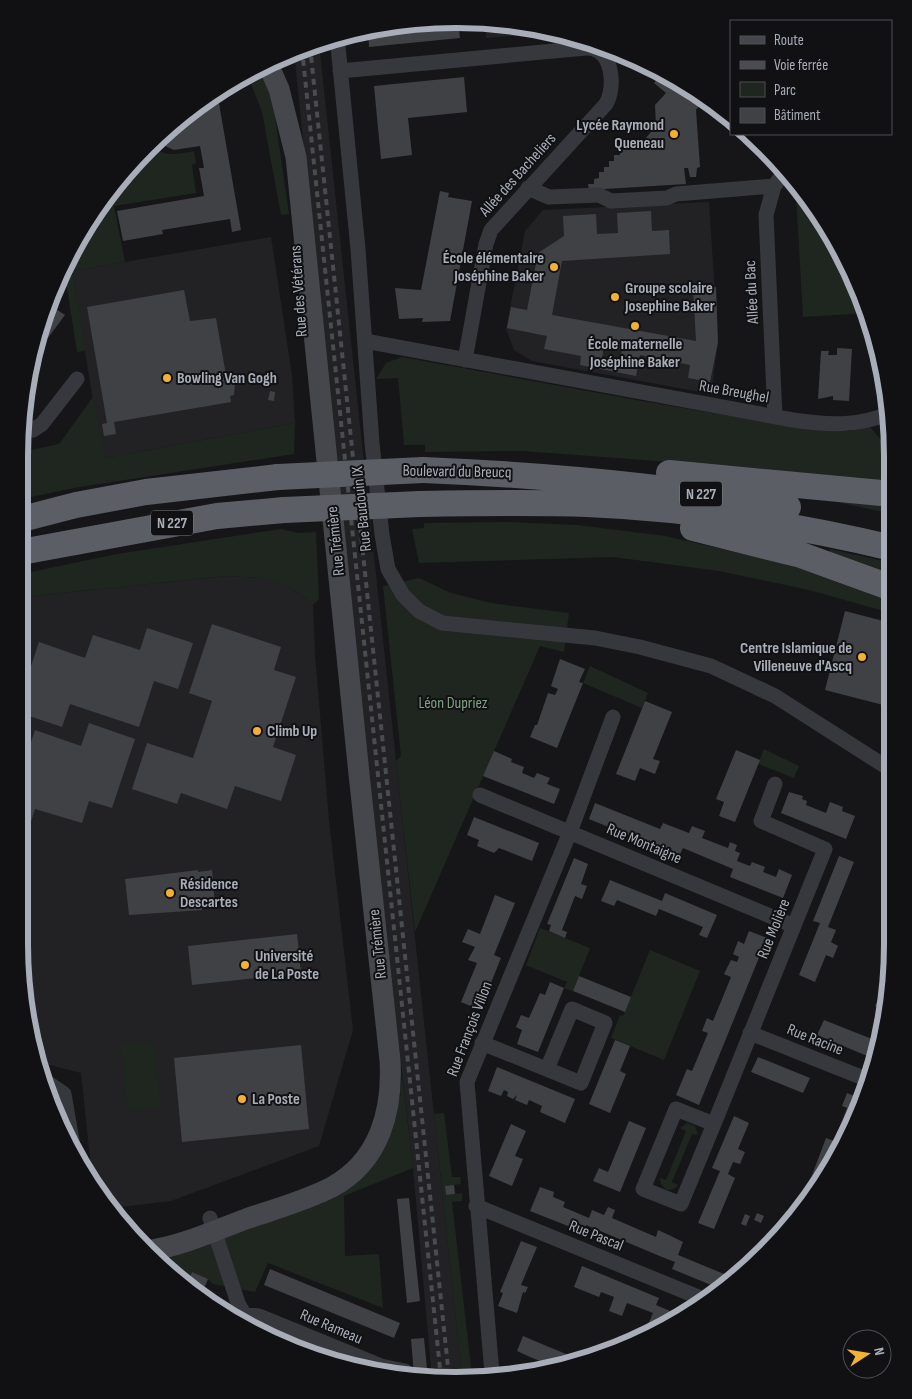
<svg xmlns="http://www.w3.org/2000/svg" width="912" height="1399" font-family="'Sofia Sans Condensed',sans-serif">
<style>
.built{fill:#222225}
.green{fill:#1e261f}
.building{fill:#404145;fill-rule:evenodd}
.lines{fill:none;stroke-linecap:round;stroke-linejoin:round}
.minor{stroke:#37383d;stroke-width:15}
.secondary{stroke:#45474d;stroke-width:21}
.trunk{stroke:#5b5e65;stroke-width:26}
.rail{stroke:#4a4c52;stroke-width:4;stroke-dasharray:6 5;stroke-linecap:butt}
.trunk-bridge{stroke:#5b5e65;stroke-width:26}
.poi-dot{fill:#f2b134;stroke:#111113;stroke-width:2}
.labels{text-anchor:middle;dominant-baseline:central;stroke-width:4;stroke-linejoin:round;paint-order:stroke}
.shield{fill:#111113;stroke:#7b7e86;stroke-width:1}
.shield-label{font-size:15px;font-weight:bold;fill:#a8adb8}
.poi-label{font-size:16px;font-weight:bold;fill:#a8adb8;stroke:#111113;text-anchor:start}
.street-label{font-size:16px;fill:#a8adb8;stroke:#111113}
.park-label{font-size:16px;fill:#7fa381;stroke:#111113}
.rim{fill:none;stroke:#a8adb8;stroke-width:6}
</style>
<rect width="100%" height="100%" fill="#161618"/>
<!-- built -->
<path class="built" d="M485,22l28,1 44,10 -71,5z
M319,43l143,1333 -30,3 -19,-211 -39,-343 -80,-773z
M709,202l9,140 -7,52 -179,-33 -18,-11 -8,-21 19,-98 18,-21z
M271,237l21,138 3,48 -190,35 -7,-27 -26,-160z
M226,576l38,2 26,9 23,18 2,50 14,165 24,210 -34,116 -148,55 -58,7 -20,-21 -12,-114 -43,-11 -19,-119 2,-346z"/>
<!-- green -->
<path class="green" d="M261,65l9,17 19,132 -8,1 -19,-103 -15,-39z
M151,145c13,13 27,9 43,6l2,12 -4,2 4,28 -82,13 11,56 -53,9 14,80 -9,1 -10,-64 -9,-6 6,-19 63,-96z
M796,195h10l42,68 19,50 -64,4z
M402,357l240,44 166,28 41,2 21,-4 22,26v31l-140,-16 -230,-17 -97,1v-7h-21l-6,-67 -22,1 10,-16z
M93,397l12,61 190,-35 -1,31 -220,34 -52,11v-47l37,-8z
M832,501l60,3v10z
M508,522l69,3 88,11 159,36 6,-23 62,14 -1,50 -82,-23 -90,-19 -106,-14 -194,6 -7,-34 12,-1v-5z
M281,529l17,4 18,-1 3,67 -6,6 -23,-18 -27,-9 -37,-2 -205,21v-23l96,-20z
M419,578l32,15 40,10 78,10 -5,39 -24,-6 -125,286 -19,-171 5,-5 -18,-170z
M590,666l58,27 -6,15 -59,-25z
M764,749l35,17 -5,12 -36,-14z
M540,928l50,20 -17,43 -9,-3 3,-6 -41,-17z
M650,950l50,21 -36,89 -53,-22 9,-23 3,1z
M154,1042l7,65 -34,3 -6,-65z
M402,1074l11,94 -69,28 1,60 34,-2 4,54 -115,-45 -13,29 -42,-8 -5,-5 -16,-7 -6,14 -25,-27 163,-56 -2,-5 78,-101z
M444,1113l8,64h8l1,7 -16,2 1,9 16,-2v8l-10,1 20,173 -10,1 -28,-262z
M687,1123l8,3 3,9 -6,-1 -20,48 6,3 -4,4 -7,1 -6,-6 -1,-6 6,2 20,-49 -6,-3z"/>
<!-- building -->
<path class="building" d="M428,20l30,1 2,17 -91,9 -1,-17z
M663,72l12,5 30,22 -9,11 4,57 -3,1 -1,9h-6l-2,-9h-4l2,16 -97,6 -1,-6h6v-5l5,-1v-6h5v-5h5v-6h5v-6h6v-6h5v-6l10,-1 4,4 17,-20 -1,-21 11,-12 -12,-10z
M464,77l3,35 -59,6 4,37 -31,4 -7,-73z
M217,92l24,138 -9,2 -2,-13 -68,11 1,4 -40,7 -6,-30 87,-15 -5,-28h5l-4,-22 -26,4 -11,-5 -5,-6 32,-30z
M440,191l9,2 -1,4 24,4 -22,120 -28,1 1,-4 -24,1 -4,-31 26,2z
M651,211l1,20 17,-1 1,24 -108,7 -10,54 144,26 -3,-53 23,-1 2,55 -8,40 -22,-4 2,-13 -50,-10 -4,21 -56,-11 1,-9 -37,-7 3,-13 -40,-8 4,-21 16,3 11,-57 26,-17 -1,-20 33,-2 1,20 21,-1 -1,-20zM604,347l18,3 -2,12 -18,-4z
M184,290l6,31 26,-3 10,57 10,-2 -2,22 -4,1 1,6 -117,20 2,12 -12,2 -2,-12 5,-1 -20,-116z
M54,294l2,15 9,6 -29,39z
M837,348l15,1 -3,52 -16,-1v-4l-15,3 3,-48h8l-1,4h9z
M270,391l5,1 -1,9 -6,-1z
M845,611l46,12v84l-66,-17z
M212,624l69,23 -7,23 22,7 -23,70 23,8 -15,46 -46,-15 -8,23 -46,-16 -4,11 -45,-15 15,-46 46,15 19,-57 -23,-8z
M147,628l46,15 -15,46 -24,-8 -15,46 -69,-23 -8,23 -42,-14v-14l19,-57 46,16 8,-23 47,15z
M560,659l25,10 -6,13 4,1 -26,65 -27,-11 5,-12h2l11,-32 7,2 3,-6 -7,-3z
M645,701l27,11 -19,47 7,2 -5,13 -15,-6 -5,13 -19,-7z
M89,723l46,16 -23,69 -23,-7 -7,22 -47,-14 -7,22 -8,-3v-77l7,3 8,-24 46,16z
M736,750l24,10 -25,62 -16,-6 5,-14 -8,-3z
M494,751l18,8 -1,3 13,5 -2,6 12,5 3,-5 13,5 -3,6 13,5 -6,15 -71,-28z
M789,792l14,4 -1,3 5,2 -1,4 20,8 4,-11 13,5 -1,4 13,5 -9,23 -65,-26z
M595,803l65,26 3,-6 26,10 3,-7 13,5 -3,7 26,10 2,-6 7,3 -2,6 5,2 -3,8 13,5 2,-4 13,5 -2,5 13,5 3,-8 13,6 -9,23 -53,-21 3,-8 -50,-21 -4,8 -90,-37z
M474,817l65,26 -7,18 -33,-13 -5,5 -17,-7 2,-6 -12,-5z
M839,856l15,6 -26,65 8,3 -5,12 7,4 -5,12 -7,-3 -11,27 -16,-7 21,-52 -7,-2z
M574,858l14,6 -7,20 6,2 -5,13 -7,-3 -13,34 5,2 -2,6 -16,-7 2,-6 -4,-1z
M198,870v2l14,-2 3,36 -13,2v2l-73,5 -4,-36z
M610,880l52,21 3,-8 52,22 -10,23 -8,-3 4,-8 -44,-18 -3,7 -39,-16 -3,6 -13,-5z
M495,895l20,8 -21,52 7,3 -21,52 -19,-8 16,-39 -9,-3 7,-13 -13,-5 6,-13 12,5z
M749,931l18,7 -68,167 -23,-10 11,-26 5,2 16,-38 -6,-2 5,-13 6,3 16,-39 2,-5 -7,-3 7,-14 6,2 2,-5 -6,-3 5,-13 6,3z
M297,934l2,18h-3v5l3,-1 2,17 -109,12 -4,-39z
M579,976l52,21 -6,15 -52,-21z
M886,979l4,2 -1,19 -3,11 -11,-5z
M550,982l14,6 -26,64 -21,-8 5,-14 -6,-3 5,-12 8,3 11,-25 5,2z
M824,1020l53,21 -5,17 -55,-23z
M615,1040l15,6 -10,25 6,3 -16,39 -21,-9z
M301,1045l8,84 -127,13 -8,-84z
M758,1057l52,21 -7,15 -52,-21z
M497,1067l78,32 -10,24 -25,-11 2,-6 -13,-6 -2,5 -12,-5 2,-5 -4,4 -6,-3 1,-4 -4,-2 -3,6 -13,-5z
M847,1093l13,5 -12,38 -50,76 28,-74 8,3 13,-33 -5,-2z
M734,1116l15,7 -11,26 7,3 -5,12 -7,-2 -5,12 7,4 -21,51 -16,-6 22,-52 -8,-3z
M629,1121l17,7 -26,64 -27,-11 6,-13 9,4z
M511,1124l15,7 -11,25 8,3 -11,27 -23,-10z
M454,1185l1,9 -9,1 -1,-9z
M540,1187l14,5 -1,5 12,5 -2,5 26,11 3,-8 12,5 4,-8 7,3 -3,8 44,19 2,-7 13,6 12,6 -5,13 51,21 -1,2 -12,9 -44,-18 3,-7 -13,-5 -76,-32 -3,7 -53,-21z
M409,1198l11,103 -13,2 -10,-104z
M757,1213l7,3 -3,7 -7,-3z
M745,1214l5,2 -4,10 -5,-2z
M521,1241l16,6 -16,38 7,2 -3,6 -2,-1 -6,21 -19,-7 5,-13 -3,-1z
M582,1266l77,32 -3,7 26,11 -7,6 -21,8 -7,-3 6,-14 -26,-10 -5,13 -13,-5 5,-14 -13,-5 -2,5 -25,-10z
M270,1269l130,54 -6,15 -130,-53z
M192,1272l16,7 -7,17 -15,-10z
M523,1336l26,11 32,13 -12,5 -14,2 -25,-10 -13,-6z
M424,1338l4,41h-1l-13,-3 -3,-37z"/>
<g class="lines">
<!-- minor -->
<path class="minor" d="M337,36l21,213 14,194 10,92 6,34 15,26 16,16 23,12 153,15 45,9 71,19 64,30 116,74
M340,71l246,-23c27,-1 30,39 20,56l-115,126 -5,14 -21,116
M528,188l21,9 50,-2 12,6 56,-3 9,-4 98,-8
M365,341l428,79c34,5 65,7 97,-7
M775,417l-9,-202 8,-29 12,-15
M22,432l11,-2 9,-6 35,-45
M480,795l314,131
M750,1033l116,46
M482,1043l99,40 24,-60 -33,-14 -25,60
M41,1078l23,16 9,52
M714,1124l-33,80 -38,-15 33,-80 38,15 111,-275 -64,-28 14,-37
M476,1206l227,93
M210,1218l28,85 6,11
M239,1318l5,-4 15,2 122,50 24,5
M492,1373l-25,-291 103,-250 43,-115"/>
<!-- secondary -->
<path class="secondary" d="M152,1250c32,-5 64,-20 94,-31 29,-10 59,-18 86,-32 48,-26 61,-77 58,-127l-31,-286 -63,-617 -17,-68 -12,-27"/>
<!-- trunk -->
<path class="trunk" d="M423,470c123,5 244,16 365,37
M669,473l223,21
M420,504c56,-1 112,-2 167,0 103,4 204,20 305,44
M22,519l54,-14 70,-13 132,-15
M693,528l108,27 91,33
M21,552l196,-36 67,-6"/>
<!-- rail -->
<path class="rail" d="M310,46l139,1331
M302,49l139,1329"/>
<!-- trunk-bridge -->
<path class="trunk-bridge" d="M278,477l145,-7
M284,510l136,-6"/>
</g>
<!-- markers -->
<g class="poi-dot">
<circle cx="674" cy="134" r="5"/>
<circle cx="554" cy="267" r="5"/>
<circle cx="615" cy="297" r="5"/>
<circle cx="635" cy="326" r="5"/>
<circle cx="167" cy="378" r="5"/>
<circle cx="862" cy="657" r="5"/>
<circle cx="257" cy="731" r="5"/>
<circle cx="170" cy="893" r="5"/>
<circle cx="245" cy="965" r="5"/>
<circle cx="242" cy="1099" r="5"/>
</g>
<g class="labels">
<!-- shield labels -->
<g class="shield">
<rect x="680" y="481.5" width="42" height="25" rx="4"/>
<rect x="151" y="510.5" width="42" height="25" rx="4"/>
</g>
<g class="shield-label">
<text x="701" y="494">N 227</text>
<text x="172" y="523">N 227</text>
</g>
<!-- poi labels -->
<g class="poi-label">
<text x="664" y="125" text-anchor="end">Lycée Raymond<tspan x="664" dy="18">Queneau</tspan></text>
<text x="544" y="258" text-anchor="end">École élémentaire<tspan x="544" dy="18">Joséphine Baker</tspan></text>
<text x="625" y="288">Groupe scolaire<tspan x="625" dy="18">Josephine Baker</tspan></text>
<text x="635" y="344" text-anchor="middle">École maternelle<tspan x="635" dy="18">Joséphine Baker</tspan></text>
<text x="177" y="378">Bowling Van Gogh</text>
<text x="852" y="648" text-anchor="end">Centre Islamique de<tspan x="852" dy="18">Villeneuve d'Ascq</tspan></text>
<text x="267" y="731">Climb Up</text>
<text x="180" y="884">Résidence<tspan x="180" dy="18">Descartes</tspan></text>
<text x="255" y="956">Université<tspan x="255" dy="18">de La Poste</tspan></text>
<text x="252" y="1099">La Poste</text>
</g>
<!-- street labels -->
<g class="street-label">
<text transform="translate(518 175) rotate(-48)">Allée des Bacheliers</text>
<text transform="translate(299 291) rotate(-94)">Rue des Vétérans</text>
<text transform="translate(752 292) rotate(-93)">Allée du Bac</text>
<text transform="translate(734 392) rotate(10)">Rue Breughel</text>
<text transform="translate(457 472) rotate(1)">Boulevard du Breucq</text>
<text transform="translate(362 509) rotate(-96)">Rue Baudouin IX</text>
<text transform="translate(336 541) rotate(-96)">Rue Trémière</text>
<text transform="translate(644 844) rotate(23)">Rue Montaigne</text>
<text transform="translate(774 929) rotate(-68)">Rue Molière</text>
<text transform="translate(378 944) rotate(-96)">Rue Trémière</text>
<text transform="translate(470 1029) rotate(-69)">Rue François Villon</text>
<text transform="translate(815 1040) rotate(22)">Rue Racine</text>
<text transform="translate(596 1236) rotate(22)">Rue Pascal</text>
<text transform="translate(331 1327) rotate(23)">Rue Rameau</text>
</g>
<!-- park labels -->
<g class="park-label">
<text x="453" y="703">Léon Dupriez</text>
</g>
</g>
<!-- crop -->
<path d="M0 0H912V1399H0ZM456 28H456A428 428 0 0 1 884 456V944A428 428 0 0 1 456 1372H456A428 428 0 0 1 28 944V456A428 428 0 0 1 456 28Z" fill="#111113" fill-rule="evenodd"/>
<path class="rim" d="M456 28H456A428 428 0 0 1 884 456V944A428 428 0 0 1 456 1372H456A428 428 0 0 1 28 944V456A428 428 0 0 1 456 28Z"/>
<!-- legend -->
<rect x="730" y="20" width="162" height="115" fill="#111113" stroke="#4d4f55"/>
<rect x="740" y="36" width="25" height="8" fill="#45474d" stroke="#4d4f55"/>
<text x="774" y="45" font-size="15" fill="#a8adb8">Route</text>
<rect x="740" y="61" width="25" height="8" fill="#4a4c52" stroke="#4d4f55"/>
<text x="774" y="70" font-size="15" fill="#a8adb8">Voie ferrée</text>
<rect x="740" y="82" width="25" height="15" fill="#1e261f" stroke="#4d4f55"/>
<text x="774" y="95" font-size="15" fill="#a8adb8">Parc</text>
<rect x="740" y="108" width="25" height="15" fill="#404145" stroke="#4d4f55"/>
<text x="774" y="120" font-size="15" fill="#a8adb8">Bâtiment</text>
<!-- north arrow -->
<g transform="translate(867 1354) rotate(78)"><circle r="24" fill="#111113" stroke="#4d4f55"/>
<path d="M0-4L9 19L0 12L-9 19Z" fill="#f2b134"/>
<text y="-8" font-size="14" font-weight="bold" text-anchor="middle" fill="#a8adb8">N</text>
</g>
</svg>
